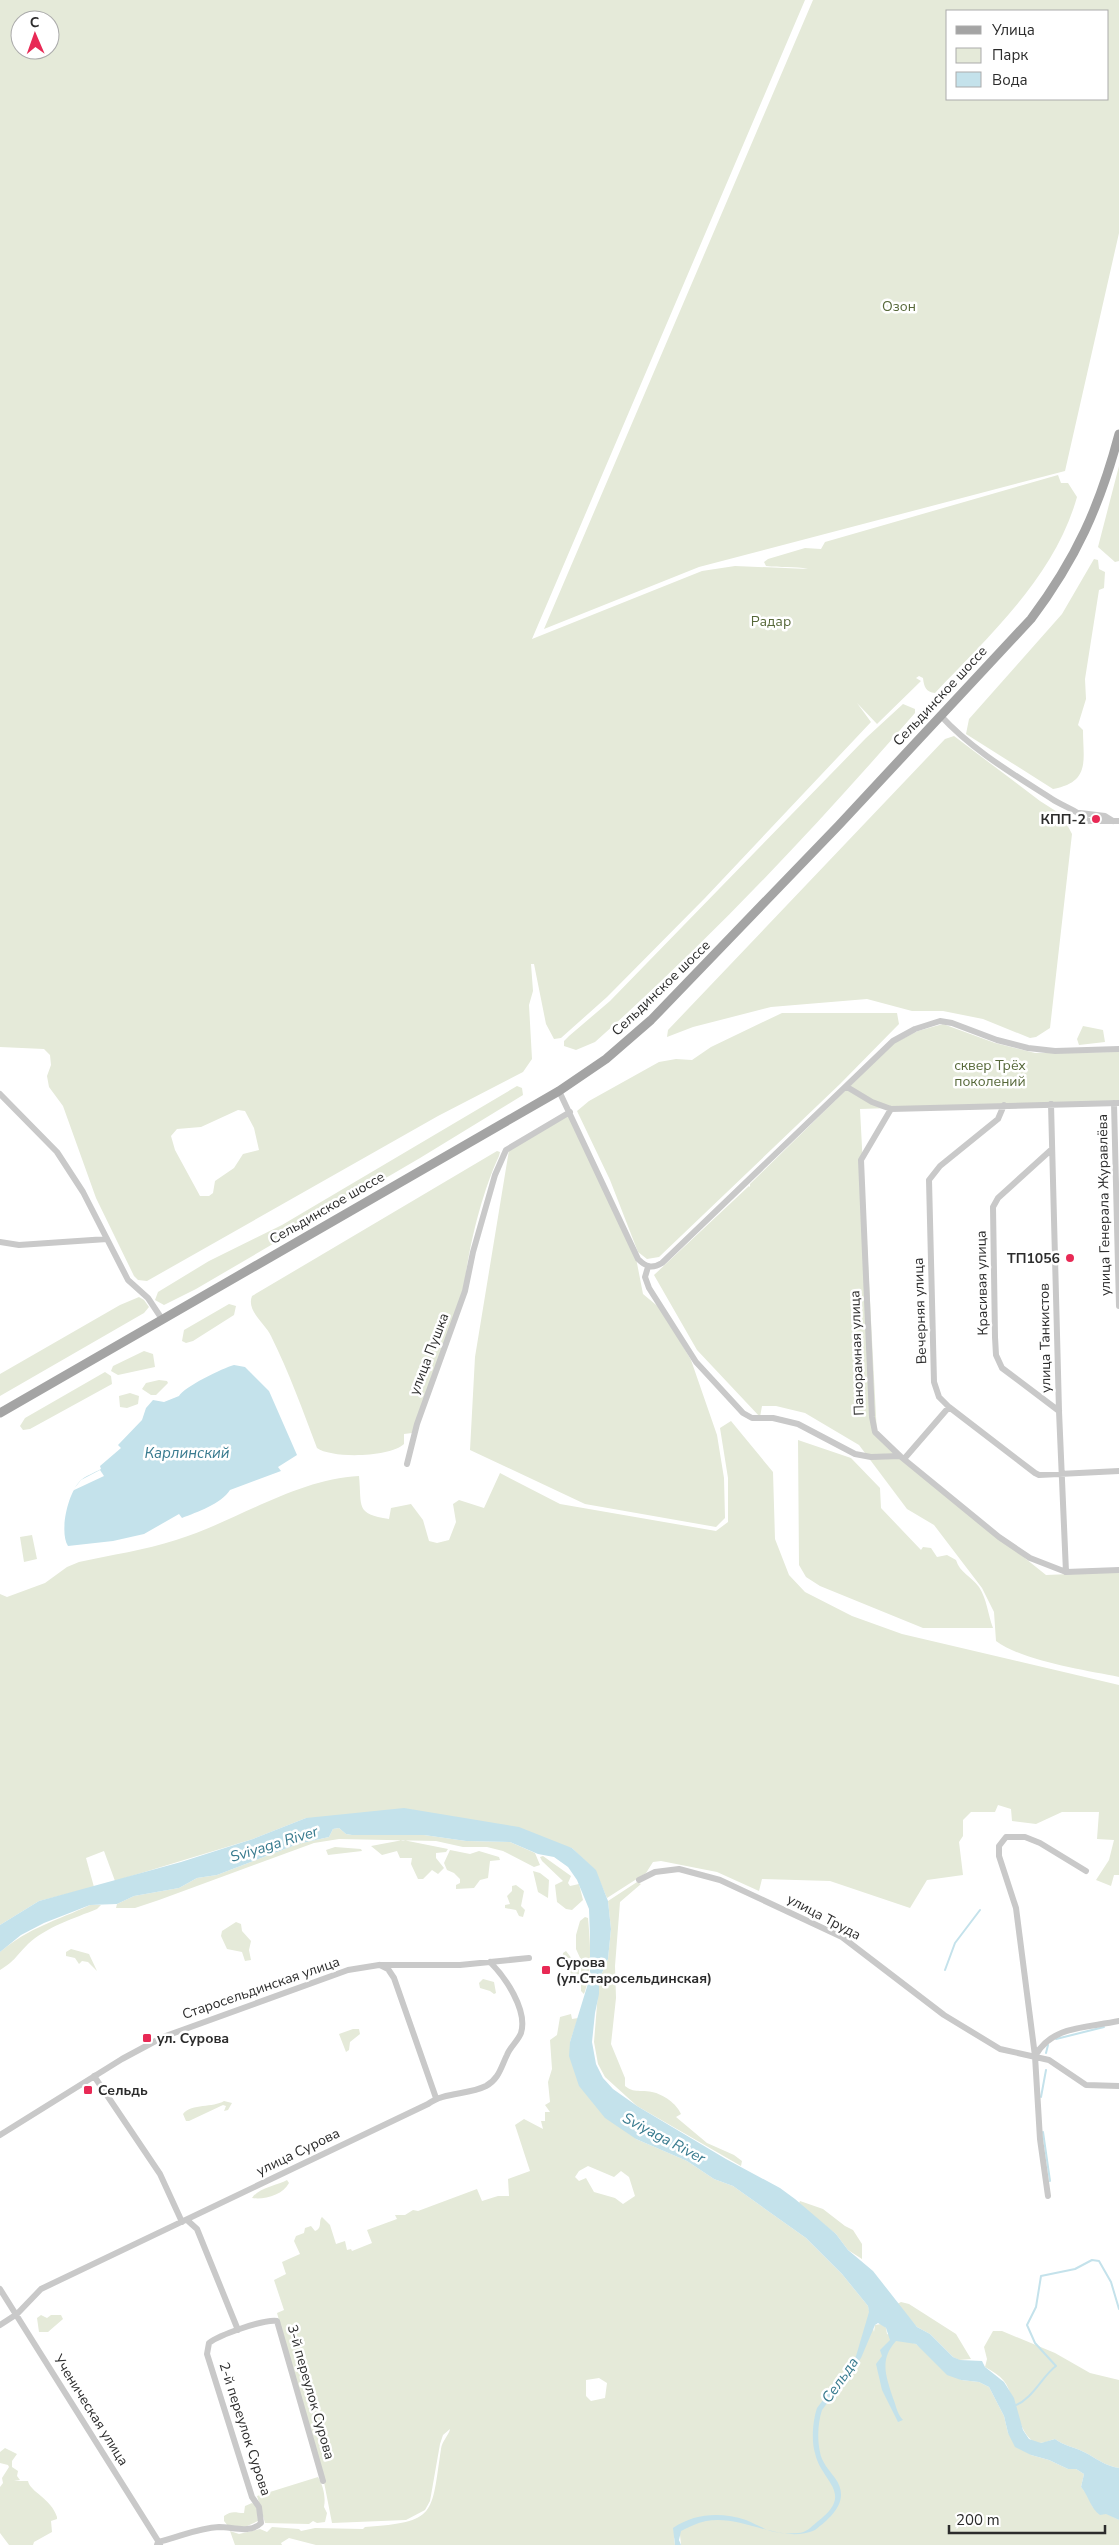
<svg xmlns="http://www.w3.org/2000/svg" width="1119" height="2545" font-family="'Nunito Sans',sans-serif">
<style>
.green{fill:#e5ead9;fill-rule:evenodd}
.water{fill:#c4e2eb}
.pier{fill:#fff}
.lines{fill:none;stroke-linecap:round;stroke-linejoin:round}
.stream{stroke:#c4e2eb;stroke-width:2}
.minor{stroke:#c9c9c9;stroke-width:6}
.major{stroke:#a4a4a4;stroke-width:9}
.poi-dot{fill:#e82955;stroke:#fff;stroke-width:2}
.labels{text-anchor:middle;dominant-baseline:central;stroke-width:5;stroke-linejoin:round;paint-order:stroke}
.park-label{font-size:14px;fill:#566839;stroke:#fff}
.street-label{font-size:14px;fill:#2c2c2c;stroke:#fff}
.poi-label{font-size:14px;font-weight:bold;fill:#2c2c2c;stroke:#fff;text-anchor:start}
.water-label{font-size:15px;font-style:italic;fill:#397b8f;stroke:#fff}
</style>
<rect width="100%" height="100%" fill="#fff"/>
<!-- green -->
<path class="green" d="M0,0h805l-273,639 170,-68 33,-5 73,3c-13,-3 -28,-1 -42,-3l-2,-4 4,-3 37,-11 16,1 4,-7 233,-67 3,8h7l9,14c-22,79 -87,138 -142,196 -9,-1 -11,-6 -12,-15l-4,-2 -3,2 5,3 -44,43 -20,-21 14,19 -166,176 -98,99 -46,41 -7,1 -8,-15 -12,-60h-3l2,27 -4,14 3,54 -9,13 -85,44 -291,165 -9,-1 -4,-4 -38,-78 -33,-92 -14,-19 -2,-11 4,-11 -1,-10 -6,-6 -44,-2zM20,20h30v30h-30zM238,1110l7,1 9,17 5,22 -16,4 -9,14 -19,13 -2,12 -4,3h-9l-25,-46 -4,-14 6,-7 24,-2z
M813,0h306v233l-54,238 -366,96 -155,62zM948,11h160v88h-160z
M1119,466v95l-4,1 -17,-15z
M1094,559l4,1 1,9 6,3 -1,16 -5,2 -14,89 1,20 -8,26 5,5c0,30 8,52 -30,59l-87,-55 3,-15 93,-105z
M903,704l12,5v4c-100,115 -206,228 -320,329l-19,8 -12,-4v-5l5,-5 41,-35 256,-263z
M954,736l86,65 22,14 10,19 -22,194 -14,9 -6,1 -47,-19 -40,-8h-31l-45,-12 -96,8 -78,20 -26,10 1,-7 277,-291z
M782,1013h115l2,11 -59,60 -181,173 -12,2 -9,-7 -28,-72 -33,-69 12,-10 70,-39 17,-3 16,1 19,-13z
M943,1024l52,19 40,10 84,-1v49l-259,8 17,326 24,24 145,116 73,-3v105c-35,-7 -96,-16 -123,-36l-2,-29 -12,-24 -48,-63 -27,-16 -48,-64 -54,-32 -29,-7h-14l-2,11 -63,-67 -43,-75 95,-89 1,1v-3l144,-141 24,-12z
M1083,1026l20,4 2,12 -26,3 -2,-6z
M517,1086l5,2 1,7 -103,63 -224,131 -32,16 -9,-5 3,-8 51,-31 73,-36z
M569,1115l67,143 7,36 18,15 30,51 26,75 7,43 1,40 -9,9 -131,-23 -115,-54 5,-93 34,-207z
M497,1151l3,1 -1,4c-17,36 -31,93 -35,133l-52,144 -8,1v10c-13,13 -72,15 -87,4 -14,-37 -28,-76 -46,-112 -6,-13 -25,-25 -19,-40z
M139,1297l5,3 5,7 -5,6 -144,83v-22l120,-69z
M229,1304l7,2 -2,9 -41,26 -7,2 -4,-2 2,-11z
M144,1351l9,3 2,13 -37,8 -7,-4 2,-5z
M105,1372l6,4 1,8 -82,45 -7,1 -3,-4 5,-8z
M159,1380l8,1 1,2 -12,12h-5l-9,-6 4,-6z
M130,1393l9,3 -1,8 -11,4 -7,-1 -1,-11z
M731,1421l42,51 2,67 14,36 16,17 47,24 50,18 217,51v190h-5l-3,11 -15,-6 13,-20 5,-20 -17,-1 2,-27h-37l-26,12 -24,-3 -1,-12 -13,-4 -3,7h-24l-8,8v16l-4,6 4,33 -36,5 -17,28 -80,-27 -68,-2 -3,12 -42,-19 -56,-11 -8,1 -7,11 -39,25 -12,-28 -23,-22 -266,-30 -53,21 -138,42 -11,-30 -18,7 8,29 -55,14 -39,24v-331l7,3 38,-14 22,-16 12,-5c32,-7 66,-12 97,-22 59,-18 120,-61 183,-64 3,31 -4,38 30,43l2,-11 20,-4 12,16 6,21 8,2 12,-3 7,-18 -3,-18 6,-4 25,8 16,-35 60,31 156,27 12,-9v-44l-8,-50z
M798,1440l53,18 29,30 1,20 40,42 2,-3 8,1 6,9 10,-2 9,5c4,13 15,16 23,27 8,12 9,28 14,41h-70l-103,-42 -14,-9 -7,-12z
M32,1535l5,24 -13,3 -4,-25z
M339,1828l7,6 6,1h72l42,6 44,1 25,11 5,12 -6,2 -31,-16 -16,-4h-24l-27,-6 -97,-2 -25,4 -155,57 -24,8h-19l1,-4 17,-8 45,-8 18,-10 20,-3 81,-31 31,-7 4,-8z
M403,1840l45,9 -2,3 -10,1v5l8,10 -6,6 -6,-4 -9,9h-5l-7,-15 1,-6h-12l-3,-7 -15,4 -11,-9z
M335,1847l26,2 1,2 -34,4 -2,-5z
M450,1850l20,4 9,-3 20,6 1,3 -10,1 -2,17 -8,2 -6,8 -18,1v-4l4,-2v-4l-6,-6 -7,-3 -3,-7z
M543,1856l28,20 -3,7 2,3 9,-2 4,16 -11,10 -6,-1 -9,-7 -2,-17 8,-4 -21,-20 -2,-4z
M533,1871l7,2 9,7 -1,18 -10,-6z
M637,1882l4,2 -21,18 -5,64 1,32 -5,46 14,34v8c10,8 16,3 27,6 11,2 25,12 29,22l-5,3 31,26 27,12 8,6 -1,5 -104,-60 -32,-29 -7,-13 -4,-22 5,-62 9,-21 3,-30 -3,-28z
M516,1885l8,6 -3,15 4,4 -2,7 -4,-1 -3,-6 -11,-2v-3l5,-1 -3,-8 5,-5v-5z
M90,1905h11l-4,4c-22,9 -51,18 -69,35 -12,12 -12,16 -28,26v-18c30,-25 56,-31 90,-47z
M585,1917l3,1c2,24 5,53 -4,76l-3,-3v-31l-5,-11v-14l4,-14z
M236,1922l5,2 1,7 9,10 -2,9 2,10 -6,1 -3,-9 -15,-3 -6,-13 1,-5z
M71,1949l18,5 8,17 -9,-9 -6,-1 -3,3 -4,-6 -9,-2v-4z
M566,1951l13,17v6l-3,3h-4l-3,-9 -7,-5 1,-10z
M483,1979l11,3 2,11 -2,1 -4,-3 -10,-3 -1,-5z
M571,2014l1,5 6,-1 -8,24 66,97 51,22 27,18 19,7 73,52 36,36 26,32 6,26 1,-7 6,-1 5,4 1,6 29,10 45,36 18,2 10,5 15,29 4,17 23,22 18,5 19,9h8l8,5 -3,13 10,12 1,7 27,14v25h-438l-1,-10 -6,3 1,7h-359l-27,-7 -8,5 1,2h-47l-5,-14 9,3 21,-5 7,3 5,-5 27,2 2,2 14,-3 48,1 2,-2c72,-5 66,-12 76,-78 1,-8 8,-14 9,-20l-7,6 -3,9 -10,57 -5,9 -19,10 -74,3 -10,-51 -45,-159 7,-3 -10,-30 12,-6 -4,-12 18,-8 -6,-13 2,-5 8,-3 1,-5 6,-2 4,5c8,-3 3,-10 7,-14l8,8 6,19 9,-3 2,9 4,-1 1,2 20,-8 -5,-13 30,-11 -2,-4h10l8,-5 5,1 59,-22 5,12 16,-5h11l-1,-17 22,-8 -15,-46 9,-6 19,10 -2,-8h4v-9h5l-5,-7 5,-3 -2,-20 4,-13 -2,-29 7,-5 3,-18zM588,2166l26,11 7,-6 8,6 6,19 -12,8 -8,-6 -21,-6 -8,-14 -7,3 -4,-4 4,-6zM599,2378l8,5 -2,15 -14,3 -5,-5v-16z
M353,2029h6l1,5 -10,8 -1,8 -3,2 -7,-18z
M224,2101l8,2 -4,7 -4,1 2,-5 -3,-1 -34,16h-3l-3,-7c9,-11 30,-6 41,-13z
M287,2180l2,3c-6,12 -25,17 -37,15 6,-10 26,-13 35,-18z
M800,2201l23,8 22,17 8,4 9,14v15l-14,-9 -12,-16 -34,-27 -3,-4z
M901,2302l8,2 47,30 15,25 -12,1 -6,-3 -23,-23 -13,-7 -20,-23z
M41,2315l6,3 4,-3h10l2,4 -15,13h-9l-2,-14z
M993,2331h9l53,22 35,20 29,7v88c-14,-2 -23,-10 -35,-16 -10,-5 -20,-6 -29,-13 -5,1 -10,4 -15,4 -22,-1 -24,-47 -36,-62 -5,-6 -12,-10 -19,-14l2,-8 -3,-12z
M5,2448l12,6 -5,7v6l6,4 -1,5 3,4 -6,1h14c2,11 23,17 29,36v2l-6,2 1,11 -18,10 -1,3h-24l-9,-12v-46l3,-4 -1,-5 7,-11 -1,-2 -8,-2v-11z
M318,2477c5,8 8,20 6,30l3,6 -2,9 -8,1 -4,-2 -4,3 -44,-1 -8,-27z
M252,2503l5,3 1,15 -13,6 -17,-1 -4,-5v-5c8,-6 12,-3 20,-3l1,-7z"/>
<!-- water -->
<path class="water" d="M234,1365l11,2 24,24 28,64 -19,12 3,4 -51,19c-9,14 -33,22 -48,28l-3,-4 -35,20 -31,7 -45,5c-9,-14 0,-53 12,-65 5,-5 14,-8 21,-12l-1,-3 21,-18 -3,-3 24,-25 4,-12 7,-8 11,2 15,-6c5,-9 44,-28 55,-31z
M404,1808l115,19 53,21 24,22 12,31 3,28 -3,30 -9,21v14l-4,19 -3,29 4,22 7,14 10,11 24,17 89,53 54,29 15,11 41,35 12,16 25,21 44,56 13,7 23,23 7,3 22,1 3,6 19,15 10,16 9,32 6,9 12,4 14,-4c9,7 19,8 29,13 12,6 21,14 35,16v52l-13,-6 -6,1c-10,-7 -11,-19 -19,-28l3,-13 -8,-5h-8l-19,-9 -18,-5 -16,-8 -7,-14 -4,-17 -15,-29 -10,-5 -18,-2 -14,-5 -31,-31 -20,-3c-17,19 -10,35 -3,57 3,7 4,16 10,22l-5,2 -16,-32 -6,-26 6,-8 -2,-6 10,-10 -4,-12 -8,-5 -3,2 -14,33 -39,52c-4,12 -5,29 -2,42 1,9 9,18 15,26 16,22 -3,39 -20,52 -34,15 -72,-16 -109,-9 -9,2 -17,6 -25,10l-2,9 2,5h-6l-2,-17c22,-15 48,-16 73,-8 10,4 19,10 29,12 7,2 16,1 23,1 8,0 13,-6 19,-11 39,-29 4,-40 -2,-69 -4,-13 -2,-33 2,-45l39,-52 13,-44 -1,-6 -26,-32 -36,-36 -73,-52 -19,-7 -27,-18 -51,-22 -31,-21 -26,-32 -10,-30 1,-14 20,-65v-41l-1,-27 -12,-29 -9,-13 -14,-10 -16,-3 -28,-12 -44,-1 -42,-6h-72l-6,-1 -7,-6 -6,1 -4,8 -31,7 -81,31 -20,3 -18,10 -45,8 -17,8 -27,1 -46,18 -23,12 -21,17v-27l39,-24 142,-39 72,-23 53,-21z"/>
<!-- pier -->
<path class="pier" d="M100,1470l4,6 -32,15 9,-11z"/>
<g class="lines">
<!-- stream -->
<path class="stream" d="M945,1970l10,-27 25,-33
M1056,2039l48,-12
M1046,2053l2,-8
M1041,2097l5,-27
M1043,2132l7,49
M1014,2406c19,-7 28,-30 42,-40l-21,-23 -8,-18 9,-18 5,-31 34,-7 17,-9 7,1 12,21 8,27"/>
<!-- minor -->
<path class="minor" d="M940,715c32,35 73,59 112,84 12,8 26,11 36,22h31
M1080,813l25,3 8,5
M847,1087l25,15 19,7 228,-6
M559,1091l79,168c8,8 14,10 24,4l231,-222 22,-12 25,-8 12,2 45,17 31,8 27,3 64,-2
M0,1094l57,58 26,40 45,88 20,18 14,21
M1114,1103l5,203
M1051,1104l8,307 7,161
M1004,1105l-6,14 -58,47 -11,14 5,202 5,15 10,10 86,66 4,2 80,-4
M891,1109l-30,51 11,257 3,15 25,24 99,81 31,21 36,14 53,-2
M1052,1149l-54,49 -5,9 2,130 1,18 6,13 57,43
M0,1242l19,3 88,-6
M648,1267l-3,10 4,11 47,74 47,51 9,5h21l25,6 57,30 16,3 29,-1
M904,1459l45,-52
M407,1464l10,-40 48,-133 8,-39 22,-77 11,-25 64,-38
M639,1880l16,-8 24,-3 41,11 122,57 102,78 56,34 49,11 37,25 33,1
M380,1965l8,4 6,9 42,120
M1035,2056c17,-31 52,-28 84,-35
M94,2076l66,98 22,48
M0,2135l122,-76 41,-22 185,-67 31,-5h81l69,-7
M1048,2196l-8,-57 -5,-83 -19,-148 -17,-52v-10l7,-9h19l15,6 46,28
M187,2220l10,9 41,101
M0,2289l160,255
M0,2325l17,-11 24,-25 387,-185c16,-12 40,-9 58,-18 13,-7 15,-19 21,-31 3,-8 11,-14 14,-22 7,-23 -16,-56 -31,-71
M157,2545l1,-3c22,-5 39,-14 61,-15 14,0 31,7 42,-4l-2,-16 -7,-10 -45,-143 2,-11c10,-8 55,-24 68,-22l46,160"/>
<!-- major -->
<path class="major" d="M0,1413l559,-322 47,-32 45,-39 188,-195 192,-206c45,-60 69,-113 88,-185"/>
</g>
<!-- markers -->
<g class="poi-dot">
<circle cx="1096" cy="819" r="5"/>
<circle cx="1070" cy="1258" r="5"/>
<rect x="541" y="1965" width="10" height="10" rx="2.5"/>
<rect x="142" y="2033" width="10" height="10" rx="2.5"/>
<rect x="83" y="2085" width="10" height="10" rx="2.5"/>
</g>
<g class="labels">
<!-- park labels -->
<g class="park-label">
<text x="899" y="306">Озон</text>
<text x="771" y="621">Радар</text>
<text x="990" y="1065">сквер Трёх<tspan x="990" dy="16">поколений</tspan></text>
</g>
<!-- street labels -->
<g class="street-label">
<text transform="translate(940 696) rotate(-47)">Сельдинское шоссе</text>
<text transform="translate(661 988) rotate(-44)">Сельдинское шоссе</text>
<text transform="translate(1104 1205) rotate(-91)">улица Генерала Журавлёва</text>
<text transform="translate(327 1208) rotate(-30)">Сельдинское шоссе</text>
<text transform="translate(982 1283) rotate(-91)">Красивая улица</text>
<text transform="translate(920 1311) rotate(-92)">Вечерняя улица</text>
<text transform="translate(1045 1338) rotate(-91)">улица Танкистов</text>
<text transform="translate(857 1353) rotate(-92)">Панорамная улица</text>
<text transform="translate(429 1354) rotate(-69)">улица Пушка</text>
<text transform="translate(824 1917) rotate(28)">улица Труда</text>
<text transform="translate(261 1988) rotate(-19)">Старосельдинская улица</text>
<text transform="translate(298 2152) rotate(-26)">улица Сурова</text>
<text transform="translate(311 2392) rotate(74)">3-й переулок Сурова</text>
<text transform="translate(91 2410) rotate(58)">Ученическая улица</text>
<text transform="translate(245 2429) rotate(72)">2-й переулок Сурова</text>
</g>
<!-- poi labels -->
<g class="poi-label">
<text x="1086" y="819" text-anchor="end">КПП-2</text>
<text x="1060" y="1258" text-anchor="end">ТП1056</text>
<text x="556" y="1962">Сурова<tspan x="556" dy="16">(ул.Старосельдинская)</tspan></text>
<text x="157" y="2038">ул. Сурова</text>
<text x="98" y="2090">Сельдь</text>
</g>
<!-- water labels -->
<g class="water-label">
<text x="187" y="1453">Карлинский</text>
<text transform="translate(274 1844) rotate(-17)">Sviyaga River</text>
<text transform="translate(664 2138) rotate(28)">Sviyaga River</text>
<text transform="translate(840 2380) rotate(-55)">Сельда</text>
</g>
</g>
<!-- legend -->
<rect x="946" y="10" width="162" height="90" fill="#ffffff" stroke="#ababab"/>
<rect x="956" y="26" width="25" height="8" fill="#a4a4a4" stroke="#ababab"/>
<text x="992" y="35" font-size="15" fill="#2c2c2c">Улица</text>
<rect x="956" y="48" width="25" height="15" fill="#e5ead9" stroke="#ababab"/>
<text x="992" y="60" font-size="15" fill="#2c2c2c">Парк</text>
<rect x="956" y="72" width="25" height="15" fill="#c4e2eb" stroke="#ababab"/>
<text x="992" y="85" font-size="15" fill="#2c2c2c">Вода</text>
<!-- north arrow -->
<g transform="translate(35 35) rotate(358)"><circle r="24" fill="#ffffff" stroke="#ababab"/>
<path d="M0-4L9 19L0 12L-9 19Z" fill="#e82955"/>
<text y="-8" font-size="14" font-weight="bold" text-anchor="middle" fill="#2c2c2c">С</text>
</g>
<!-- scale -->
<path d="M949 2525v8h156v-8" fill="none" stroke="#2c2c2c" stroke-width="2.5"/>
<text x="956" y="2525" font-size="15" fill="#2c2c2c" stroke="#ffffff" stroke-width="4" paint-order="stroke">200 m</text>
</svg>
